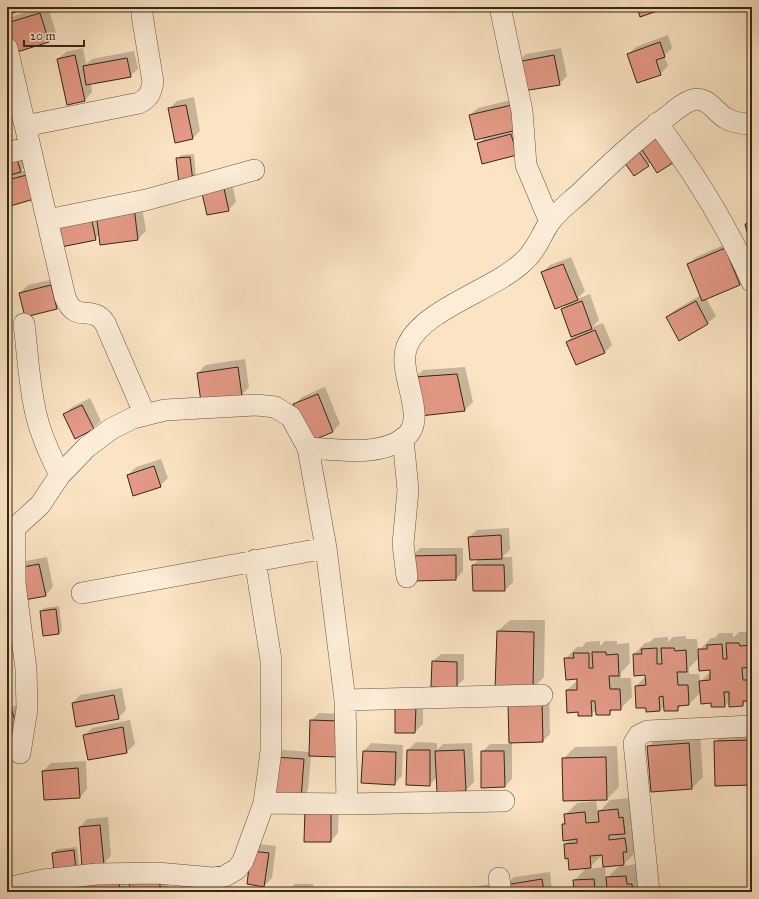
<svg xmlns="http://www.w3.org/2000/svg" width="759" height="899" font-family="'IM FELL Great Primer',serif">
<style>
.shadow{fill:#0003;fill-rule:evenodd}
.building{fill:#e39985;stroke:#362517}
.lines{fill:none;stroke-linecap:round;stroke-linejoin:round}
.street-casing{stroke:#675542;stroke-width:22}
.street{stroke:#fcedd8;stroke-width:21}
</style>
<rect width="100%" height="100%" fill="#fbe4c3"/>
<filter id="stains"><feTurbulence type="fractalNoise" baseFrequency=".005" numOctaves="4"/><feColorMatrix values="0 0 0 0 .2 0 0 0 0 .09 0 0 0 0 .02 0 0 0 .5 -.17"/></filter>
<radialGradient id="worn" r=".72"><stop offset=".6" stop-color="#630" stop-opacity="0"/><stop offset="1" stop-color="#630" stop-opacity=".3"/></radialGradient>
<!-- shadow -->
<path class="shadow" d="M43,7h5l8,26 -7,8 -34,10 -8,-28 7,-7z
M668,35l4,13 -8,8 4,10 -8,8 -32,-20 8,-7z
M83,48l3,16 6,-5 42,-8 4,18 -8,7 -39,8 1,8 -7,8 -27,-41 8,-7z
M561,48l6,28 -8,8 -41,-22 8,-8z
M194,97l6,34 -7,7 -24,-29 8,-8z
M519,98l5,48 -46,-2 7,-7 -15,-22 8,-7z
M639,143l12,19 -16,13z
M7,151l21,12 -8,9 14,-5 -27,39z
M194,154l2,24 -4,3 -15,-22 4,-4z
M231,177l5,25 -8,8 -21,4z
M141,200l5,31 -8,8 -38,-5 -5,5 -33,7 36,-37z
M752,219v28l-6,-22z
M733,241l15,35 -8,8 -34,14 10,18 -8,7 -29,16 -12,-22 8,-7 26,-15 -13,-30 8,-8z
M571,257l14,34 -8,8 13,-5 9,26 -7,7 11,-4 9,22 -7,7 -38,-10 8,-8 -13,-25 7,-7 -27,-29 8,-8z
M58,278l6,23 -8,7 -36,-15 8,-8z
M245,359l4,28 -7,8 -44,-22 7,-8z
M465,367l8,35 -8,8 -45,5 -5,-37 8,-8z
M325,387l15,37 -8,8 -38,-27 8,-8z
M90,398l11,23 -8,7 -29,-13 8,-8z
M161,459l7,19 -8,8 -32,-11 8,-8z
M509,528l1,22 -8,7h10l1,25 -8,8 -32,-25 6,-6 -10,-22 8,-7z
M420,548h43v23l-7,8 -44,-23z
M47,557l6,30 -7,8 -27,-26 7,-8z
M59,606l3,24 -3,4 -18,-22 3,-4z
M510,620h35l-1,57 -12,12 -34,-58z
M739,632h12l1,3v65h-5l-4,5 -13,-5 -5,6 -13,-4 -11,-10 -12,12 -7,1 -5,5 -12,-5 -5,5 -13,-3 -11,-21 10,-10 -12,-22 11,-11 5,-1 4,-4 14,-1v5l5,-5 13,-1v3h11l1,12 13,-13h4l4,-5h14v5zM699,658l12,13 -11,11 -1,-8h-10v-6z
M600,641v5l5,-5h12v3l12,-1 1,20 -9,10v5h10l1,19 -12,12h-6l-5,5 -12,-5 -6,6 -12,-4 -12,-21 11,-10 -13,-21 12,-12h5l4,-5z
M441,654h23v25l-8,8 -23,-26z
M122,688l4,22 -8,8 -45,-15 7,-8z
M549,695l1,39 -7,7 -31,1v37l-7,7 -23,-34 8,-8h20l-1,-41z
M403,699h20v25l-8,8z
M20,704l5,16 -18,11v-22z
M319,713l28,1 -36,41 -3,35 -7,8 -25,-40 7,-8 27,2 1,-31z
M130,720l5,24 -8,8 -38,7 -5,-23 8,-8z
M752,729v55l-37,-42 12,-12z
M700,732l3,45 -11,11 -44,-41 12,-12z
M416,742l21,1v7l6,-6 29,-1 2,39 -8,8 -29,-13 -8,8 -21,-35z
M371,743l32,2 -1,31 -8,8 -30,-33z
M617,746l2,41 -12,12 -44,-40 12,-12z
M86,761l1,28 -7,8 -37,-26 8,-8z
M629,798l1,9 6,14 -7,7 8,-1 -1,25 -14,14 15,-2 3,28h-68l3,-5 -1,-6 13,-14 -18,-10 -4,-13 5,-5 -7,-15 3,-3 -1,-6 12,-12 19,-2 2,12 12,-13zM603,854l1,13 -16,2zM621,864l-15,15 -1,-14z
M339,801l-1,32 -7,8 -25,-32z
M108,817l3,39 -8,8 -23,-37 7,-8z
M259,844l17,2 -4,32 -8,8 -16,-2z
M77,847l2,18 -4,4 -22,-16 4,-4z
M167,872l2,20h-38z
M550,872l2,20h-45l-1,-7 8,-8z
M126,873l2,19h-42z
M78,875l7,17h-30z
M498,883l1,9h-39l4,-4z
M295,884h18v8h-26z"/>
<!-- building -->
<path class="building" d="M7,7h23l-23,8z
M637,7h32l-29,10z
M40,13l9,29 -35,11 -7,-30z
M660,42l5,15 -9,3 5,15 -24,8 -10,-29z
M75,55l10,46 -18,4 -10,-46z
M554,55l6,30 -37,6 -6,-29z
M127,58l4,19 -45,8 -3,-19z
M186,105l7,34 -18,4 -7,-35z
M512,105l5,25 -42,10 -6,-25z
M656,131l20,30 -19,12 -20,-31z
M511,134l6,21 -35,9 -5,-21z
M635,146l14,20 -15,10 -14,-20z
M15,153l6,19 -14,4v-21z
M190,157l3,25 -14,2 -3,-26z
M27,175l7,24 -27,8v-27z
M223,184l6,27 -22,4 -6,-26z
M134,207l4,33 -38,5 -4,-33z
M91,216l5,24 -35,7 -5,-23z
M752,223v25h-1l-6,-24z
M725,248l15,37 -38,16 -15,-37z
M563,264l15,36 -23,9 -14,-37z
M51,285l6,24 -32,8 -6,-24z
M582,301l10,28 -21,8 -10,-28z
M696,301l12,23 -29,17 -13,-24z
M595,330l10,23 -29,12 -10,-23z
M238,367l4,29 -41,6 -4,-29z
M457,374l8,37 -45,5 -6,-39z
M318,394l15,38 -24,10 -16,-38z
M82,405l12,24 -19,10 -12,-25z
M154,466l7,21 -28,9 -6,-21z
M501,535l1,24 -32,1 -2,-23z
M456,555v25l-45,1v-25z
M39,564l7,32 -22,4 -6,-32z
M472,565h32l1,26h-32z
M56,609l3,25 -16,2 -3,-25z
M497,631l37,1 -1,58 -38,-1z
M726,643h13l1,3 11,-1 1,22 -10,1 1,12h9v21h-9v5l-14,1v-15h-5l1,15h-14v-4l-10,1 -2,-23 11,-1v-10l-11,1 -1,-22h9v-4l15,-1 1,15h4z
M657,648v16h5l-1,-16h13l1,3 11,-1 1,22h-10l1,13h10l1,20 -11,1v5h-14l-1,-15 -4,1 1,14 -14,1v-4h-10l-1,-22 11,-1 -1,-10 -11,1 -1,-22h9l-1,-5z
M592,652h14v3l12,-1 1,22h-10l1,13h10l1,21h-11v5h-14l-1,-14h-4l1,15h-14v-4l-11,1 -1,-23h11v-11l-11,1 -2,-22h10l-1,-5h16v15h4z
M432,661l25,1v26l-26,-1z
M114,695l5,24 -43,8 -4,-24z
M542,702l1,40 -34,1 -1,-40z
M395,706h21l-1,27h-20z
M12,711l6,18 -11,3v-19z
M310,720l29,1 -1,36 -29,-1z
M123,727l4,26 -39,7 -5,-25z
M752,740v45l-37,1 -1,-45z
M689,743l3,46 -41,3 -4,-46z
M407,750h23v36l-24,-1z
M464,750l2,41 -29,1 -2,-41z
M363,751l33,1 -1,33 -34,-2z
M481,751h23l1,36 -24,1z
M275,757l29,2 -3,40 -29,-3z
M606,757l1,43 -44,1 -1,-43z
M78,768l2,30 -36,2 -2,-29z
M305,808h26v34h-27z
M618,809l1,9 4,-1 2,17 -16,1v5l16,-2 2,14h-4l1,13 -21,2 -1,-12 -12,1 1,12 -22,2 -1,-12 -3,1 -1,-15 13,-1v-4l-14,2 -1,-17h3l-1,-10 21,-2 1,11 13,-1 -1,-11z
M100,825l4,40 -22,2 -3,-40z
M74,850l2,20 -22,2 -2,-19z
M251,851l18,2 -5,34 -17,-3z
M626,876l1,8h5l1,8h-62l-1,-2h4l-1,-10 21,-1 1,10 12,-1 -1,-11z
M159,879l2,13h-31l-1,-9z
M542,879l2,13h-38l-1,-7z
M119,880l1,12h-35l-1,-9z
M71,882l4,10h-21l-1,-3z
M286,891h20v1h-20z"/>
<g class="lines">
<!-- street casing -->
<g class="street-casing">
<path id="street" d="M500,7l22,104 4,54 24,57
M7,48l58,249c11,28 26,6 40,26l40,92
M657,123c37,50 70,102 95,159
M25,126l114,-23c10,-5 12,-10 14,-21l-11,-67 1,-8
M7,153l23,-6
M47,220l99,-20 108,-30
M24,324c4,32 5,64 13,94 5,20 14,39 23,57
M403,438l5,52 -5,54 4,33
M308,448c30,1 68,9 95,-9 29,-20 -9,-67 5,-95 16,-35 87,-55 115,-82 14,-12 17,-26 27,-40 8,-11 20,-20 30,-29 28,-27 56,-54 88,-77 7,-6 15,-13 24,-16 16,-5 23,13 35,19 8,4 16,5 25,5
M15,530v53l11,86 1,40 -7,44
M7,535l33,-30 20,-30 27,-28 24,-18 22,-11 32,-8 92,-5 18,2 16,10 17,31 18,100 19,152 2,104
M82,593l244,-45
M345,700l197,-5
M264,803l83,1 157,-3
M499,878l2,14
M7,888l36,-8 54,-6 60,-1 56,5 12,-2 12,-7 6,-8 21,-58 7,-52v-91l-16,-100
M649,892l-15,-149 5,-8 9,-4 104,-5"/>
</g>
<!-- street -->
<use href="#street" class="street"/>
</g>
<!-- margin -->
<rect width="759" height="899" fill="none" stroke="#fbe4c3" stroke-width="24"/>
<rect x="8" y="8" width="743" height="883" fill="none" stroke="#362517" stroke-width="2"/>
<rect x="12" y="12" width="735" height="875" fill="none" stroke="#362517"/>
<!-- scale -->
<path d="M24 40v6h60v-6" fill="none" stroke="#362517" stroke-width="2"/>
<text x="30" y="40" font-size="12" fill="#362517" stroke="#fcedd8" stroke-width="3" paint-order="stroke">20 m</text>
<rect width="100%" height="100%" filter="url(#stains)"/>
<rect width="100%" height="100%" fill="url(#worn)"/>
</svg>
